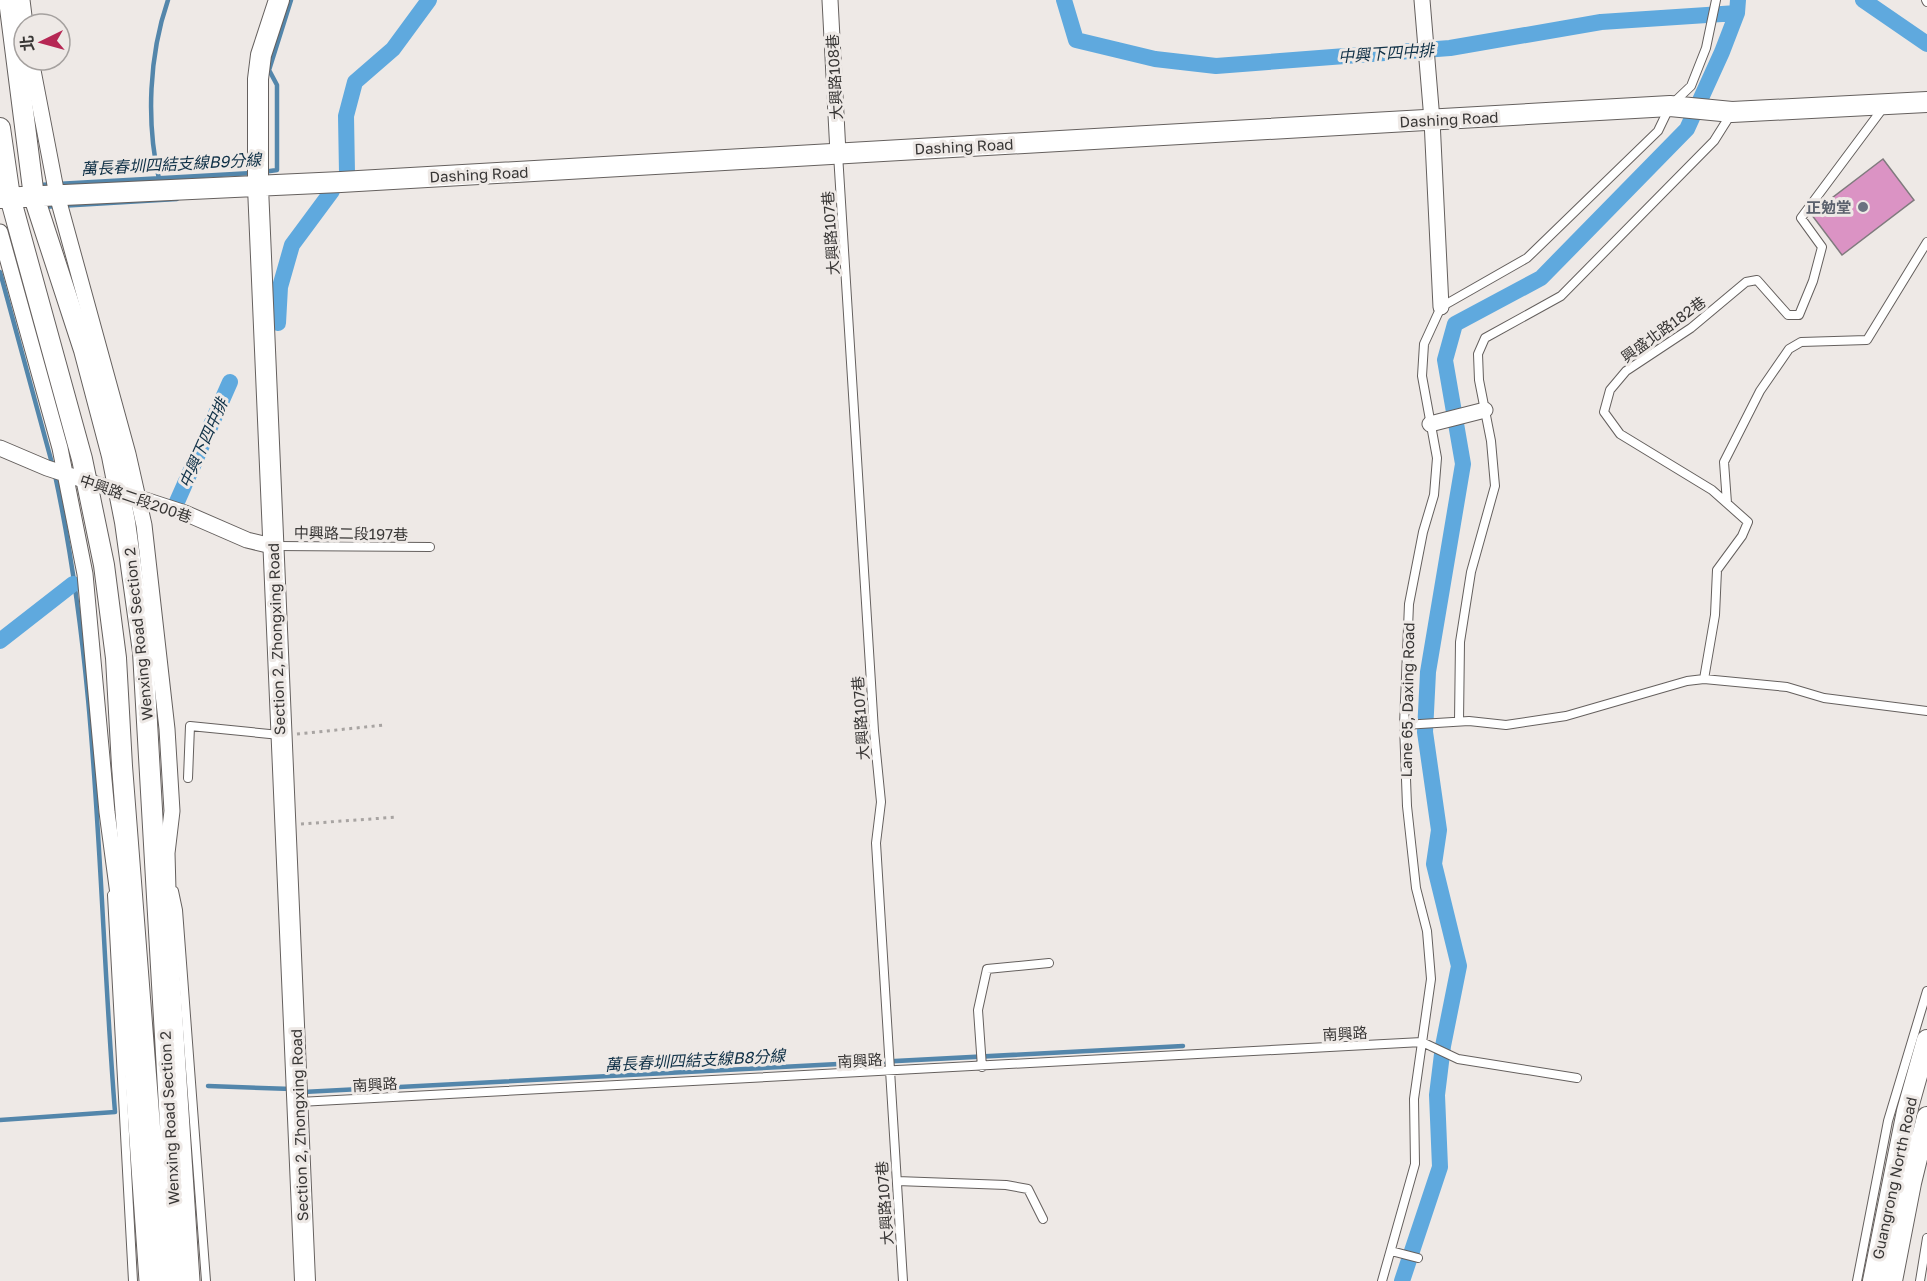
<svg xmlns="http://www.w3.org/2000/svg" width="1927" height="1281" font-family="'Golos Text','Noto Sans TC',sans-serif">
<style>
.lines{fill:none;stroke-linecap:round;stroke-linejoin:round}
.stream{stroke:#5386ab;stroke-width:4.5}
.canal{stroke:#5fa9de;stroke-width:16}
.building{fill:#db93c4;stroke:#807b7e;stroke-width:1.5}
.service-casing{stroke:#65605e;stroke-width:10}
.minor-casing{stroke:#65605e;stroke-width:17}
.tertiary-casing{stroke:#65605e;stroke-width:22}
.path{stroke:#a8a4a2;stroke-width:3;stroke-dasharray:3 4.5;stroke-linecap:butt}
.service{stroke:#fff;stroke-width:8}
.minor{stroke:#fff;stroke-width:15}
.tertiary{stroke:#fff;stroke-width:20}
.worship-dot{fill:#6b7280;stroke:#eee9e6;stroke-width:2}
.labels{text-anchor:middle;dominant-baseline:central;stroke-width:6;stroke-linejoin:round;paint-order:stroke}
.street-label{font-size:15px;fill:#383635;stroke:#eee9e6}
.worship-label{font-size:15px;font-weight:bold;fill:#5b616d;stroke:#eee9e6;text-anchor:end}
.water-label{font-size:16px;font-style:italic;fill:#103147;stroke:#eee9e6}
</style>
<rect width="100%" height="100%" fill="#eee9e6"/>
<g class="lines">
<!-- stream -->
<path class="stream" d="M263,172l14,-2v-85l-8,-15 22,-70
M159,179c-13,-57 -10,-124 9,-179
M39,185l213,-12
M42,207l135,-8
M0,272l53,195
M208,1086l84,3
M303,1092l880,-46
M0,1120l115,-8c-17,-212 -15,-428 -60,-637"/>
<!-- canal -->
<path class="canal" d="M1064,0l12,40 79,19 61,7 234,-18 151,-26 136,-9
M1863,0l64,44
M347,173l-1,-57 9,-34 38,-33 36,-49
M278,323l2,-36 12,-42 40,-54
M176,504l54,-122
M0,641l73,-57
M1402,1281l38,-114 -3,-72 6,-49 16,-80 -25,-102 5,-34 -14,-98 3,-60 35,-208 -18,-104 10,-36 86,-46 146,-149 35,-77 15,-39 1,-13"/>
</g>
<!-- building -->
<path class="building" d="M1883,159l31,41 -72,55 -31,-41z"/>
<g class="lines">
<!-- service casing -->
<g class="service-casing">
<path id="service" d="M1926,0l1,2
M838,154l36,577 7,71 -5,41 27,438
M1727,503l-3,-41 36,-71 29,-42 12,-7 66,-2 60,-98
M275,546l155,1
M1704,679l11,-64 2,-45 25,-34 6,-14 -36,-32 -92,-56 -16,-22 6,-22 16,-19 65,-43 55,-46 11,-2 31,35h11l14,-34 9,-34 -21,-29 82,-110
M1459,721l1,-79 11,-70 24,-86 -4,-45 -12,-61 -1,-26 7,-16 76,-42 153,-155 17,-27
M1404,725l65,-4 37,4 60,-9 121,-35 17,-2 83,8 37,11 103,13
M188,778l2,-52 90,9
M174,891l4,19 28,371
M112,895l21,386
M982,1067l-4,-57 9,-41 62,-6
M299,1102l1123,-60 36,17 119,19
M897,1181l109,4 22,4 15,30
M1391,1251l27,7
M1382,1281l33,-117 -1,-65 17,-120 -4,-48 -11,-43 -9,-82 -3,-81 5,-121 14,-72 11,-37 3,-37 -15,-82 2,-32 17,-37 86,-49 131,-127 12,-25 21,-20 15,-38 10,-48
M1857,1281l31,-160 39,-130
M1920,1281l7,-43"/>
</g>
<!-- minor casing -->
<g class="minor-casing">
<path id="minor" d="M22,0l3,24
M830,0l8,153
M1422,0l10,120 9,187
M31,60l26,135 71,259 16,71 23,204 5,82 -5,42 2,75 23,353
M0,232l60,216 25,126 22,238 15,112 25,357
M1430,424l55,-14
M0,448l47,20 138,45 62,27 25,6"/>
</g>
<!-- tertiary casing -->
<g class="tertiary-casing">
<path id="tertiary" d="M9,0l25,197 50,153 28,106 13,66 18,130 36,629
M279,0l-18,55 -3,24v108l47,1094
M0,128l10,69 72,262 22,106 12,93 6,108 40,515
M0,198l341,-16 1329,-76 62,6 195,-10
M1873,1281l34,-170 20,-71
M1892,1281l19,-98 16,-66"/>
</g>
<!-- path -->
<path class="path" d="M297,734l88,-9
M301,824l97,-7"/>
<!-- service -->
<use href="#service" class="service"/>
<!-- minor -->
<use href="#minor" class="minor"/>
<!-- tertiary -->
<use href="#tertiary" class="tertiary"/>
</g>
<!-- markers -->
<circle class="worship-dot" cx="1863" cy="207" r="6"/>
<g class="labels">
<!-- street labels -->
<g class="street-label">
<text transform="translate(834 77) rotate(-93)">大興路108巷</text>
<text transform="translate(1449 119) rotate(-3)">Dashing Road</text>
<text transform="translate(964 146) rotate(-3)">Dashing Road</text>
<text transform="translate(479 174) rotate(-3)">Dashing Road</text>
<text transform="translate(830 233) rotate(-94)">大興路107巷</text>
<text transform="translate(1663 329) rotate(-36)">興盛北路182巷</text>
<text transform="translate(136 498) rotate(19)">中興路二段200巷</text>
<text transform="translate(351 533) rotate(1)">中興路二段197巷</text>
<text transform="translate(138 634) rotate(-96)">Wenxing Road Section 2</text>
<text transform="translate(276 639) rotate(-92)">Section 2, Zhongxing Road</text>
<text transform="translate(1407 700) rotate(-89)">Lane 65, Daxing Road</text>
<text transform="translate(860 718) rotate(-94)">大興路107巷</text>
<text transform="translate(1345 1033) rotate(-3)">南興路</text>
<text transform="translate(860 1060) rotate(-3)">南興路</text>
<text transform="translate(375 1084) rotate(-3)">南興路</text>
<text transform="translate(169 1118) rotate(-93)">Wenxing Road Section 2</text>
<text transform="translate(299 1125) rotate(-92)">Section 2, Zhongxing Road</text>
<text transform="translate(1894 1178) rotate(-78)">Guangrong North Road</text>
<text transform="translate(884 1203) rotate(-94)">大興路107巷</text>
</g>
<!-- worship labels -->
<g class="worship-label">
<text x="1851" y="207">正勉堂</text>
</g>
<!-- water labels -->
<g class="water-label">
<text transform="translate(1386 53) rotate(-4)">中興下四中排</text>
<text transform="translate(171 164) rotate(-3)">萬長春圳四結支線B9分線</text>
<text transform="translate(203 443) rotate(-66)">中興下四中排</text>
<text transform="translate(695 1060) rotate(-3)">萬長春圳四結支線B8分線</text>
</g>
</g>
<!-- north arrow -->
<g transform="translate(42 42) rotate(265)"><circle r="28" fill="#eee9e6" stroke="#a5a19f" stroke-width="1.5"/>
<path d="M0-4.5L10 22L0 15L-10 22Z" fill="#b62754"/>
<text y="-9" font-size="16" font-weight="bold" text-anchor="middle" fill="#383635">北</text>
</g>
</svg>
